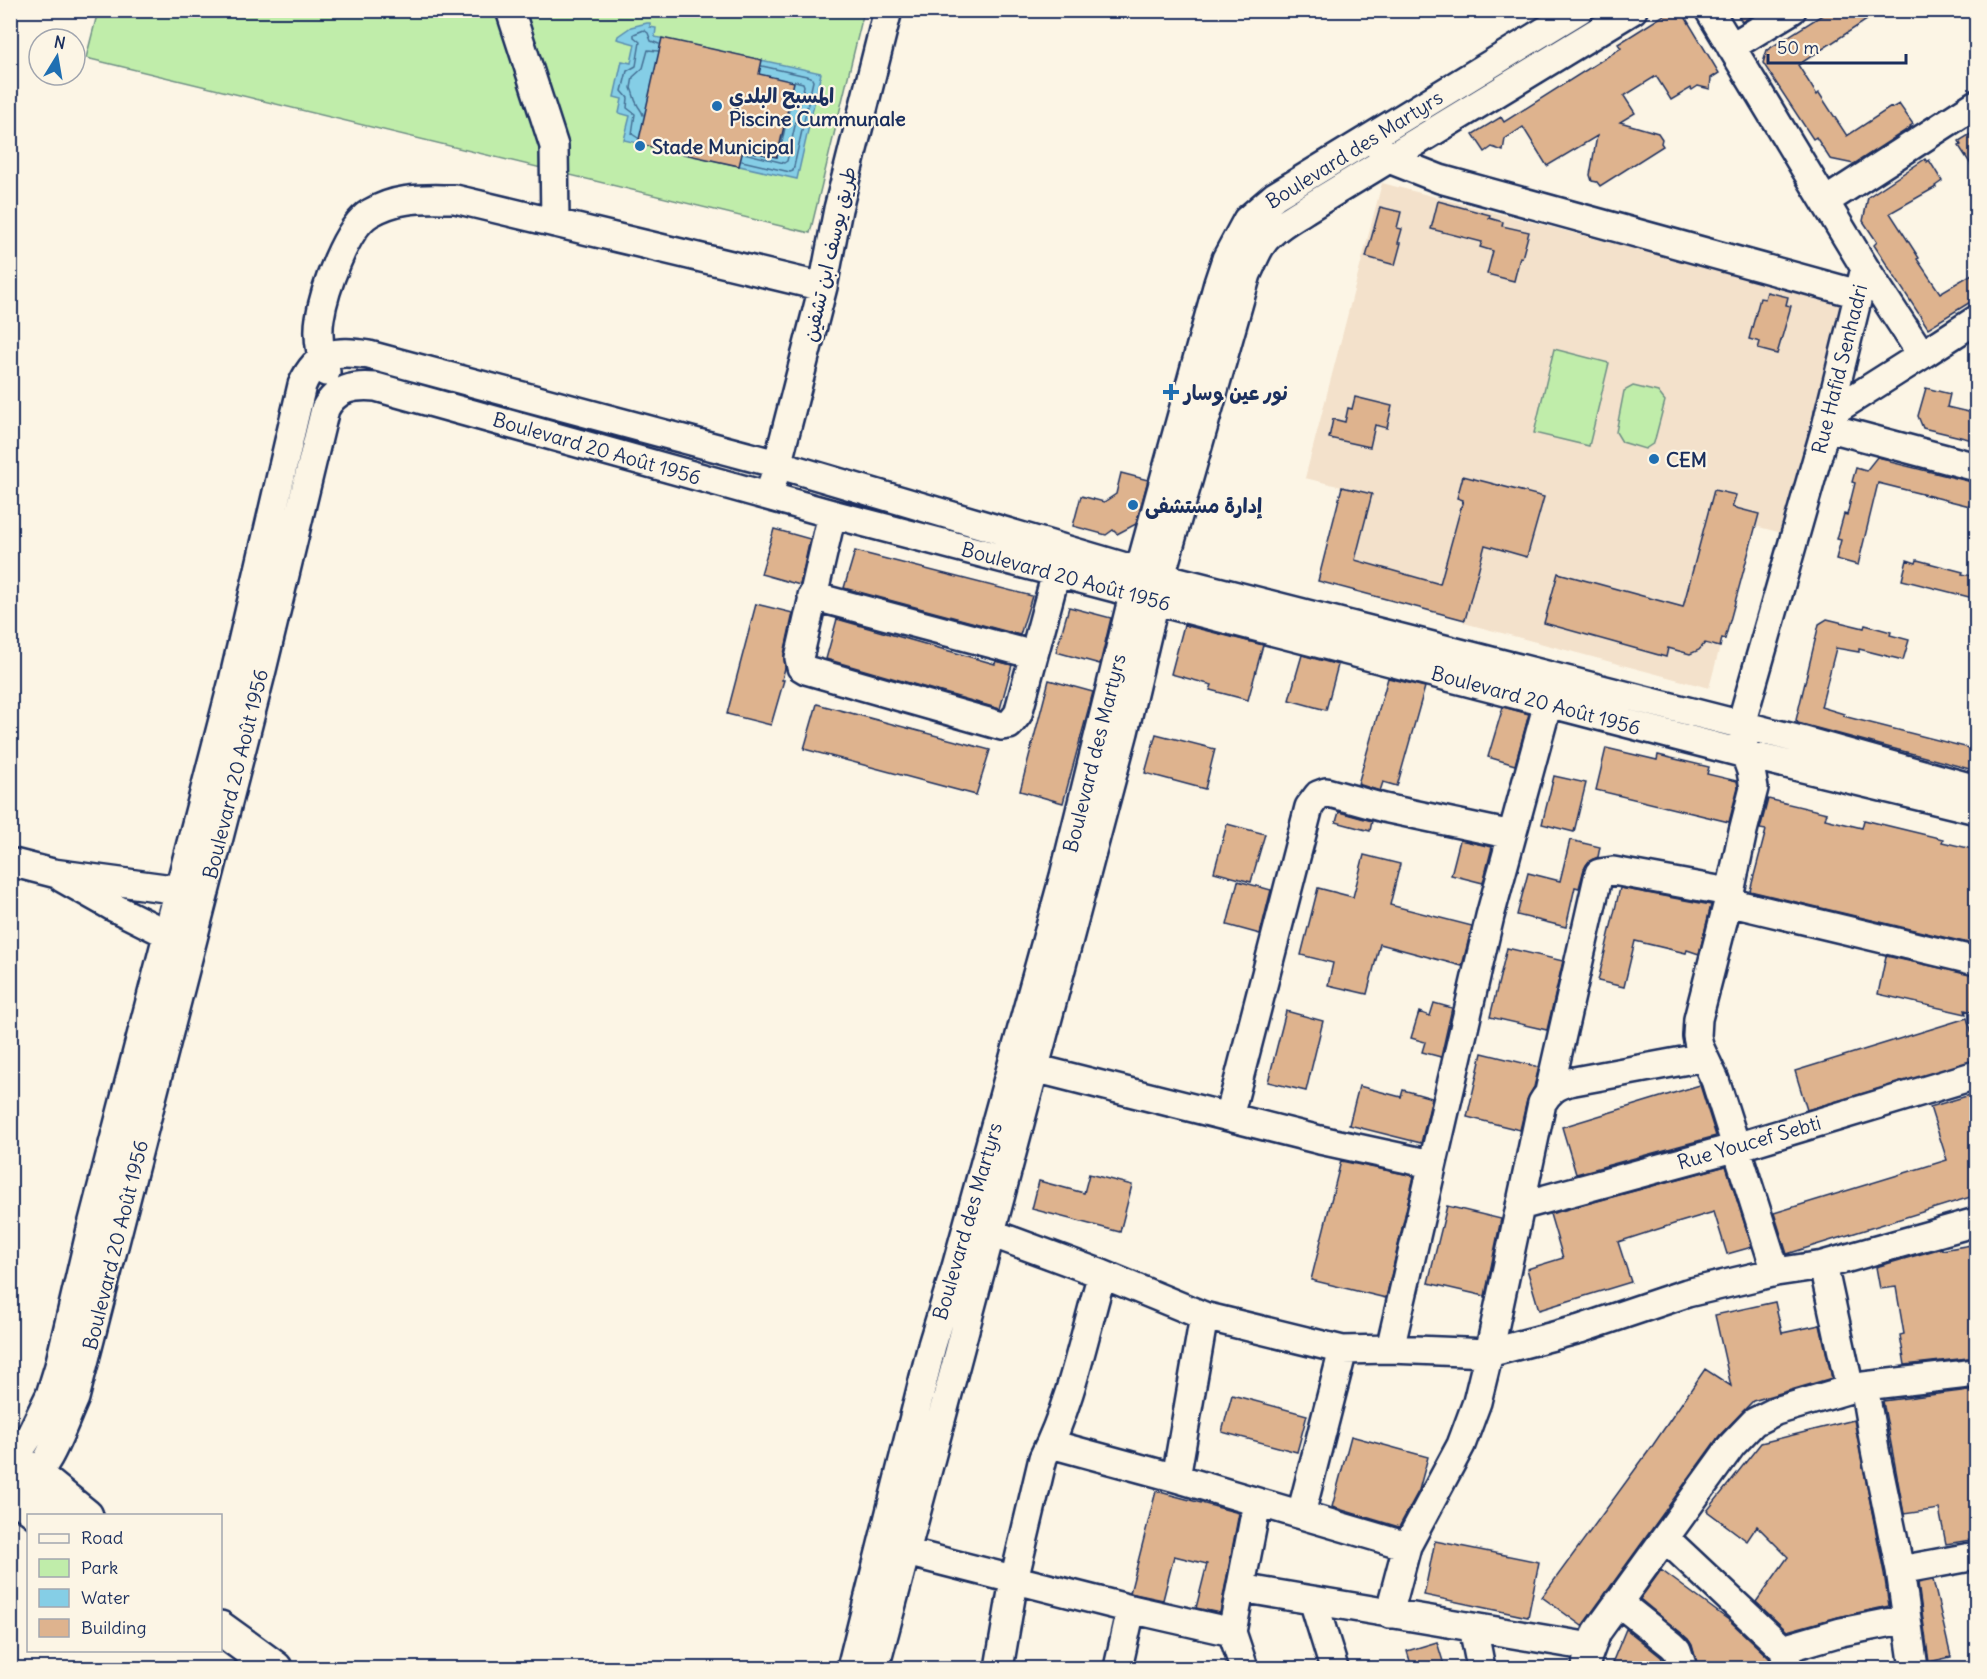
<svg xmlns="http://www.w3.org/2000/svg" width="1987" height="1679" font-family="Delius,'Playpen Sans Arabic',sans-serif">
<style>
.built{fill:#f3e1cb}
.green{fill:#c0edaa;stroke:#6e8e84;stroke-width:1.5}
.water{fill:#85cee6;stroke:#5b8eb0;stroke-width:1.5}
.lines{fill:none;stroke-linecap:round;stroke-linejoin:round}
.shore{stroke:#456f94;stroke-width:1.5}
.building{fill:#deb38e;stroke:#1b2f5e;stroke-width:1.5}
.minor-casing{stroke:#1b2f5e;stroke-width:32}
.major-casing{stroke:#1b2f5e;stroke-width:38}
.minor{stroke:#fcf5e5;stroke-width:27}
.major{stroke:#fcf5e5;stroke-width:33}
.poi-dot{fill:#1f6fb2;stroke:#fcf5e5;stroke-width:2}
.labels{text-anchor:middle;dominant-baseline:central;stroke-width:4.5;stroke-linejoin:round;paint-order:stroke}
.poi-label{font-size:20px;font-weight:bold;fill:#1b2f5e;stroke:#fcf5e5;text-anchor:start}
.street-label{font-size:20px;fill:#1b2f5e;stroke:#fcf5e5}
</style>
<rect width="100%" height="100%" fill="#fcf5e5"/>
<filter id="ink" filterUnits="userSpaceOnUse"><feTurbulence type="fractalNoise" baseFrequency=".0167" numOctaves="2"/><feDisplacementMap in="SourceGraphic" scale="12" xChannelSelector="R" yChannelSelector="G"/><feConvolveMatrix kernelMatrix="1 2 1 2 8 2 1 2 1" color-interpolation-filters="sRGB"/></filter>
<g filter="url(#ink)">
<!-- built -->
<path class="built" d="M1382,183l460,120 -60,230 -27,-7 -30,113h-3l-13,49 -245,-65v-3l-146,-39 24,-94 -37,-9z"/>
<!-- green -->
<path class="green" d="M98,11h766l-54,222 -724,-175z
M1554,349l55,14 -20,83 -55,-13z
M1633,386l25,6 7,9 -11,42 -9,6 -23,-7 -6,-10 8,-41z"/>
<!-- water -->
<path class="water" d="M647,23h3v4l6,1 -1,9 166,36 -24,106 -173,-39 6,-24 -11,-3 3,-14 -8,-2 8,-36 9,2 4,-19 -18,-5 1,-3 13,-9z"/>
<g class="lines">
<!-- shore -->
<path class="shore" d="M643,115c-1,-5 -4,-6 -6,-11 -3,-4 -3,-10 -6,-16l2,-11 10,-9 5,-18 10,1
M638,138l-6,-4 3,-20 -8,-6 1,-10 -6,-7 5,-20 9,-5 4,-24 -6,-5v-3l10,-4 4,3 3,8 8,3
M780,151l13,-60
M744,153l40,10 3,-2 17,-75 -1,-3 -8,-2
M742,161l48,11 3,-1 20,-90 -2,-4 -49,-11"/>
</g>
<!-- building -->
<path class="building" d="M1672,10h9l38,63 -8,5 -1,11 -12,-3 -6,4 -1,-2 -20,12 -15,-24 -32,20 11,17 -15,9 38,11 4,6 -1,4 2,3 -63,40 -3,-4 -5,-1 -2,-6 7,-39 -50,30 -24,-39 -18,12 -2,12 -11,-4 -7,5 -12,-18 28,-17 3,5 117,-74 -3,-4z
M1735,10h26l-19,12z
M1830,10h52l-84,55 19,30 2,-2 28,43 44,-29 1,1 7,-4 14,20 -3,2 1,1 -57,37 -24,-5 -14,-22 -3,2 -50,-76 4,-13z
M662,38l100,22 -3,14 35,8 -17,75 -34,-7 -4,16 -101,-22z
M1977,130v44l-18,-28 2,-1 -2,-4z
M1925,159l2,3 2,-2 13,21 -7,5 1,1 -46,26 29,45 -2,1 23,34 37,-22v27l-49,30 -54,-83 3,-3 -14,-21 5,-24z
M1438,201l52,14 -1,3 14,4 -1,4 27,6 -7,26 -2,-1 -6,24 -27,-7 6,-23 -13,-4 2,-5 -51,-13z
M1380,207l21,5 -4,16 5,1 -4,14h3l-6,22 -29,-8z
M1767,292l21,5 -2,8 5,1 -14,48 -19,-5 2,-7 -11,-3 11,-41 5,1z
M1926,388l24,6 -3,13 30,7v27l-54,-13 -5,-12z
M1355,397l37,9 -5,22 -12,-3 -5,22 -41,-9 4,-19 12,3 3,-14 4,1z
M1877,457l13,3v2l82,20v3l5,1 -3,21 -96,-24 -20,82 -22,-6 5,-19 -4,-1 7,-25 3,1 8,-32 -3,-1 4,-14 10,3z
M1121,473l27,7 -12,44 -19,10 -4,-4 -7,5 -33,-9 8,-30 23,6 12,-8z
M1463,476l81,21 -17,60 -42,-12 -20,75 -147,-39 24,-94 30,7 -17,66 85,24 23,-84 -6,-2z
M1714,490l22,5 -4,12 27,7 -34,125 -3,-1 -2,9 -15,-4 -6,7 -9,4 -22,-6 -2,9 -122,-34 14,-50 125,34z
M774,529l36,10 -10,46 -39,-11z
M855,551l177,45 -12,39 -176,-47z
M1907,560l9,3 1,-3 46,12 -1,2 15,3v22l-75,-19z
M756,604l37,9 -9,41 1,14 -3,12h2l-13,45 -44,-11z
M1069,607l42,11 -11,46 -44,-12z
M837,619l158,45 1,-3 16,4 -12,44 -174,-50z
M1827,619l37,9 1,-3 26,7 -1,3 19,5 -6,20 -44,-11v3l-23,-4 -15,59 23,7 -1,2 134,34v21l-179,-48 -2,-3 23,-96z
M1184,625l79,20 -15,55 -38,-10 2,-5 -41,-11z
M1302,655l36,10 -12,45 -37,-10z
M1388,678l37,9 -28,99 -14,-4 -3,9 -22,-7z
M1049,680l44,12 -30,111 -43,-12z
M817,704l173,46 -14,45 -172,-46z
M1503,707l26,7 -14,51 -27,-8z
M1156,734l59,15 -10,40 -60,-16z
M1606,748l51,12 1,-5 51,12 -2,7 30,7 1,6 -9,35 -133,-32z
M1554,776l32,7 -12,49 -32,-8z
M1768,799l59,14 -2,6 37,9 2,-8 79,19 -1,3 35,8v95l-227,-54 16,-61 -6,-1z
M1339,812l33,9 -2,10 -34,-9z
M1227,824l38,10 -14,48 -37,-10z
M1460,840l32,7 -9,36 -32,-8z
M1570,840l30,7 -2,10 -9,4 -5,8 -5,19 -4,-1 -9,40 -49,-12 11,-42 32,8z
M1364,855l36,9 -10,41 82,21 -10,40 -82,-22 -13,50 -39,-9 5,-22 -32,-8 17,-67 35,9z
M1238,881l33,9 -11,44 -33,-9z
M1620,888l91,17 -12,49 -12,-4 -1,3 -51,-12 -11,46 -26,-6z
M1507,948l56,13 -16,69 -57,-13z
M1886,956l91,20v37l-12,-3 1,4 -88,-20z
M1434,1003l18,5 -11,49 -19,-5 3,-10 -14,-4 8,-26 11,4z
M1286,1011l37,10 -17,70 -38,-9z
M1967,1018l10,31v11l-170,50 -12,-39z
M1482,1053l57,14 -5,20 -7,13 -7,30 -53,-13z
M1700,1085l16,51 -140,38 -14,-47z
M1359,1086l42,11 2,-7 29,8 -11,45 -72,-18z
M1977,1093v102l-190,59 -13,-41 173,-53 -17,-53z
M1341,1161l73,15 -28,122 -75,-18z
M1726,1166l26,81 -25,7 -13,-42 -37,11 -59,19 13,40 -92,28 -12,-41 36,-11 -13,-44z
M1089,1174l43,11 -12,47 -88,-23 7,-28 45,12z
M1447,1206l54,13 -16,77 -57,-13z
M1977,1244v113l-72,8 -5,-30 4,-1 -8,-47 -16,2 -4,-22 66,-19v2z
M1775,1302l7,31 38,-8 12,53 -79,23 -34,35 -137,190 -40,-29 111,-152 52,-76 26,17 -16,-71z
M1977,1389v150l-31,5 -7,-35 -35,5 -21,-113z
M1232,1395l75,20 -10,37 -75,-20z
M1854,1420l30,153 5,33 -51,11 -51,14 -31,-29 32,-45 -31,-31 -10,15 -40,-30 54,-68z
M1351,1436l77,21 -9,33 -20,37 -67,-20z
M1156,1491l83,22 -19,100 -24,-5 11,-44 -33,-8 -11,44 -33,-7z
M1435,1541l104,21 -11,55 -104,-22z
M1661,1570l69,51 39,37 4,10h-75l-6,-23 -4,-6 -48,-40z
M1933,1580l18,77 -22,5 -11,-79z
M1626,1629l35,28 6,11h-57z
M1437,1642l8,26h-33l-5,-17z"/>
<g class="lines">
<!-- minor casing -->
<g class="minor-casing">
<path id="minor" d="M510,10l44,136 1,77
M1709,10l156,258 -39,159 -85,297 4,30 6,17 3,17 -11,43 -15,71 -30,117 -1,17 2,10 16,34 61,192
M1731,47l61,-37
M1380,149l9,10 51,20 418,115
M1826,201l150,-97
M1865,268l57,87 54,-35
M326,372c-5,-16 -9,-37 -6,-54 4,-27 26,-91 50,-105 29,-17 54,-14 85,-14l368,88
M1829,414l93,-59
M1826,427l150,40
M773,481l50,-194 15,-78 50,-199
M832,514l-33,144 2,9 5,3 196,56 7,-1 9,-11 38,-141
M812,596l222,59
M10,862l43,11 127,17h16
M62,878l53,30 70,35
M1728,902l248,59
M1034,1068l286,72 111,24
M1549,1092l50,-219 14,-2 116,21
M1229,1117l80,-310 9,-12 8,-3 58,16 128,27
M1520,1206l217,-59 239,-72
M991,1233l111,41 102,42 139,34 47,-1 99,4 91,-24 107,-36 89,-21 47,-7 153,-43
M1823,1265l27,124 14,-3 112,-13
M1390,1349l100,-433 58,-213
M1864,1386l11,64 25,120 14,98
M1051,1444l125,34 231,68
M10,1466l22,-34 18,-37 9,-29 32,-137 142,-548 69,-296c15,-34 34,-35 67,-30l408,109 362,107 662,169 175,49
M1176,1478l28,-162
M23,1489c27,-22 38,-60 52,-91l186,-724 64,-265c11,-21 29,-24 51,-22l456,127 283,74 40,13 590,153 231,56
M1301,1514l42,-164
M1665,1538l118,111 6,19
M906,1552l225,57 101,23
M1900,1570l76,-14
M1241,1588l350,59
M1313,1600l21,68
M1618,1602l54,43 5,5 6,18
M1389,1614l18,-68 54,-101 16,-43 12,-49 53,-250c7,-12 14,-17 27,-21l135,-25
M1473,1627l8,41
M1783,1649l58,-17 66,-13
M851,1668l81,-323 24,-78 108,-391 75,-305 79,-288 8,-24 21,-39 28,-24 304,-186
M875,1668l249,-936 37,-156 86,-302c7,-14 12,-31 25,-41 10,-10 24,-17 36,-25l325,-198
M999,1668l15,-88 29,-122c29,-57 41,-123 59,-184
M1118,1668l13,-59
M1244,1668l-12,-36 25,-129
M1586,1668l1,-9 10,-27 135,-187 22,-23 22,-11 74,-22"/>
</g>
<!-- major casing -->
<g class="major-casing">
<path id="major" d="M10,1454l76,62
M10,1492l32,24
M220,1628l55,40"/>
</g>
<!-- minor -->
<use href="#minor" class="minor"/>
<!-- major -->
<use href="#major" class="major"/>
</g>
</g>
<!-- markers -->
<g class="poi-dot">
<circle cx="717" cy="106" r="6"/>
<circle cx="640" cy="146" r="6"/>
<path d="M1168 383h6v6h6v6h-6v6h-6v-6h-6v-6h6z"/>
<circle cx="1654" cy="459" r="6"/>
<circle cx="1133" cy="505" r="6"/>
</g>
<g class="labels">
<!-- poi labels -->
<g class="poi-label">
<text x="729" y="95">المسبح البلدي<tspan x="729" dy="23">Piscine Cummunale</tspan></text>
<text x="652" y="146">Stade Municipal</text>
<text x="1184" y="392">نور عين وسار</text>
<text x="1666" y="459">CEM</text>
<text x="1145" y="505">إدارة مستشفى</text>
</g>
<!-- street labels -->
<g class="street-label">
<text transform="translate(1354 149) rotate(-32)">Boulevard des Martyrs</text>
<text transform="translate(829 254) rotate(-77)">طريق يوسف ابن تشفين</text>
<text transform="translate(1839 369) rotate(-76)">Rue Hafid Senhadri</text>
<text transform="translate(597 448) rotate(16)">Boulevard 20 Août 1956</text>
<text transform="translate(1066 576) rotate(15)">Boulevard 20 Août 1956</text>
<text transform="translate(1536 700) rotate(15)">Boulevard 20 Août 1956</text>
<text transform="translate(1094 753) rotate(-76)">Boulevard des Martyrs</text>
<text transform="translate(235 774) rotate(-76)">Boulevard 20 Août 1956</text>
<text transform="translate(1749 1142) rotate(-16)">Rue Youcef Sebti</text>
<text transform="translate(967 1221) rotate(-74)">Boulevard des Martyrs</text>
<text transform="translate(115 1245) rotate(-76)">Boulevard 20 Août 1956</text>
</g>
</g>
<!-- margin -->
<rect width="1987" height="1679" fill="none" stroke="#fcf5e5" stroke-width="36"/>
<rect x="18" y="18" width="1951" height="1643" fill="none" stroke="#1b2f5e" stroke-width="2" filter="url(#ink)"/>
<!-- legend -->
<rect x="27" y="1514" width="195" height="138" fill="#fcf5e5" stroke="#a2a6af" stroke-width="1.5"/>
<rect x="39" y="1534" width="30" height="9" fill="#fcf5e5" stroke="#a2a6af" stroke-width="1.5"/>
<text x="81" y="1544" font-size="18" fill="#1b2f5e">Road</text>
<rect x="39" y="1559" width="30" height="18" fill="#c0edaa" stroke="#a2a6af" stroke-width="1.5"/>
<text x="81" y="1574" font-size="18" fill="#1b2f5e">Park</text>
<rect x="39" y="1589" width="30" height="18" fill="#85cee6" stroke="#a2a6af" stroke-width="1.5"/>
<text x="81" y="1604" font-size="18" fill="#1b2f5e">Water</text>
<rect x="39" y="1619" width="30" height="18" fill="#deb38e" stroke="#a2a6af" stroke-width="1.5"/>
<text x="81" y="1634" font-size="18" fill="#1b2f5e">Building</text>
<!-- north arrow -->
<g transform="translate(57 57) rotate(11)"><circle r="28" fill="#fcf5e5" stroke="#a2a6af" stroke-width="1.5"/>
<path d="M0-4.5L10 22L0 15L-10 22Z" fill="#1f6fb2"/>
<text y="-9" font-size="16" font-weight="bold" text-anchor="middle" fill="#1b2f5e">N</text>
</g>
<!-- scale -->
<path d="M1768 54v9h138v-9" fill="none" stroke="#1b2f5e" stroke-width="3"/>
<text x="1777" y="54" font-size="18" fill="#1b2f5e" stroke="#fcf5e5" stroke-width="4.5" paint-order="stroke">50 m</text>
</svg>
